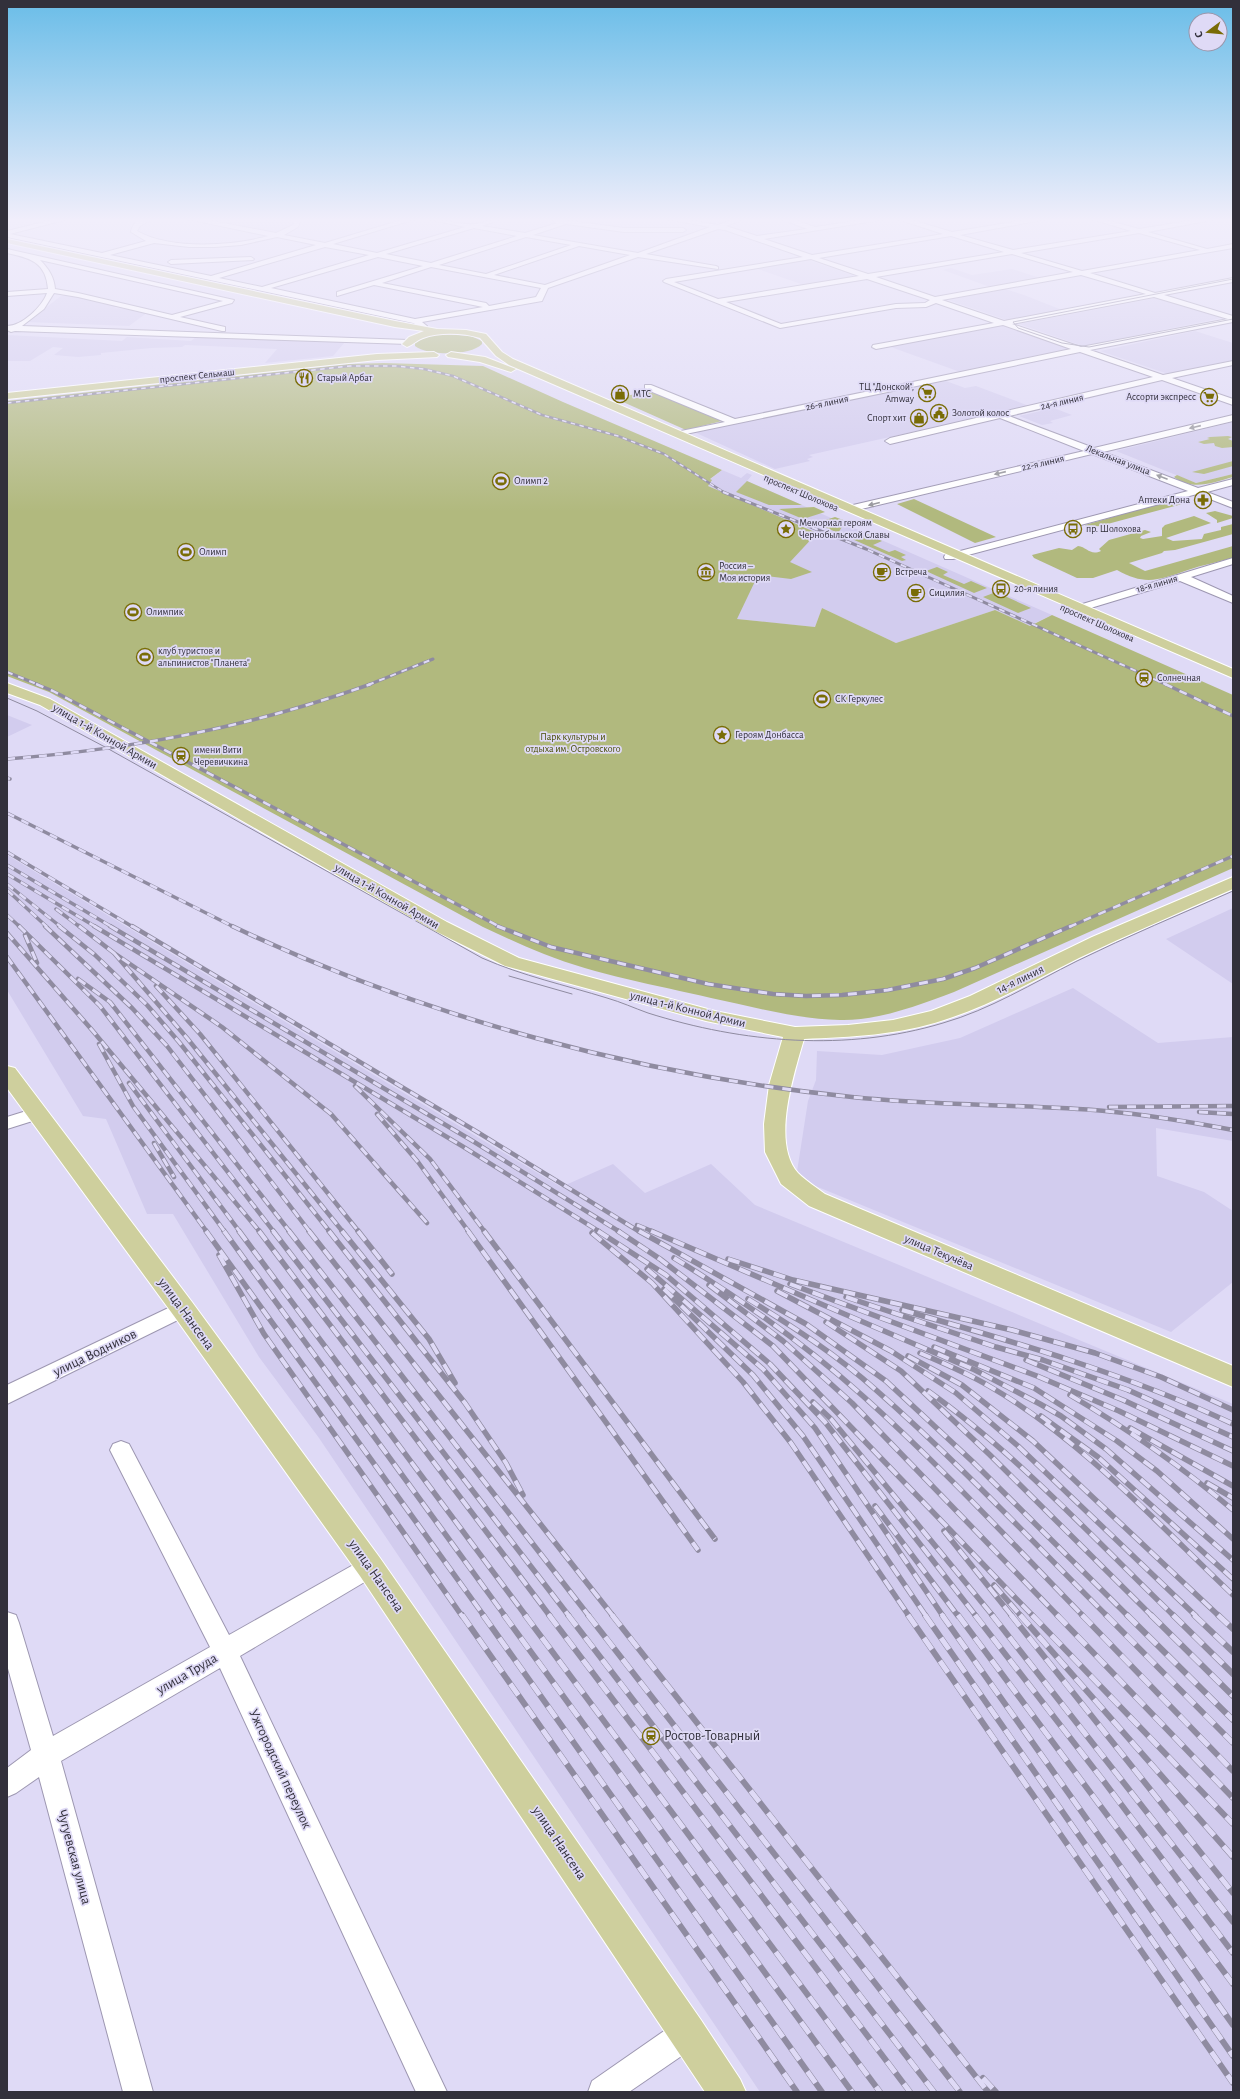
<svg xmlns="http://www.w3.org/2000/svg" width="1240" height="2099" font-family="'Alegreya Sans',sans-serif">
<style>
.built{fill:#d2ccee}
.green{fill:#b1b97e}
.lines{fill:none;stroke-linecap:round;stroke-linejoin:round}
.minor-casing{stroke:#9d97b1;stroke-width:2}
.major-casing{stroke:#fff;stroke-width:2}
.minor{fill:#fff;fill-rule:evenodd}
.major{fill:#cecf9d;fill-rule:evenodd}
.tram{stroke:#8f8ba0;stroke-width:1}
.rail-far5-casing{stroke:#8f8ba0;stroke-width:2.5}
.rail-far4-casing{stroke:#8f8ba0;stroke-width:3}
.rail-far3-casing{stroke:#8f8ba0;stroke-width:3.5}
.rail-far2-casing{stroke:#8f8ba0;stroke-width:4.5}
.rail-far1-casing{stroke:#8f8ba0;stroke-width:5.5}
.rail-casing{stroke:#8f8ba0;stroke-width:6}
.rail-far5{stroke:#dfdaf6;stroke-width:1.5;stroke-dasharray:4.5;stroke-linecap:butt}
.rail-far4{stroke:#dfdaf6;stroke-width:2;stroke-dasharray:6;stroke-linecap:butt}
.rail-far3{stroke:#dfdaf6;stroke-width:2.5;stroke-dasharray:8;stroke-linecap:butt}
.rail-far2{stroke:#dfdaf6;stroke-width:3;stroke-dasharray:9;stroke-linecap:butt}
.rail-far1{stroke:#dfdaf6;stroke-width:4;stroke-dasharray:12;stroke-linecap:butt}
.rail{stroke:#dfdaf6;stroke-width:5;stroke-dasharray:14;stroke-linecap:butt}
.oneway{fill:#98989d}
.labels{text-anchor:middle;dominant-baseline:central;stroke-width:3.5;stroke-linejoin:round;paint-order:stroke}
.far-street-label{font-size:10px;fill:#32303b;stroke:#dfdaf6}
.far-poi-label{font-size:10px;fill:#32303b;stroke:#dfdaf6;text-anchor:start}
.far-park-label{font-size:10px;fill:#484e06;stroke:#dfdaf6}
.street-label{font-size:12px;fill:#32303b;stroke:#dfdaf6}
.near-street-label{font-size:14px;fill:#32303b;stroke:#dfdaf6}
.near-poi-label{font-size:14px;fill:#32303b;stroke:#dfdaf6;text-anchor:start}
</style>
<rect width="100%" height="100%" fill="#dfdaf6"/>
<!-- built -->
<path class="built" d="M201,218h91l2,5 -14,10z
M806,259l49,17 -51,9 -49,-17z
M951,268l21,7 40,-6 28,9 -50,9 -47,-17z
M1005,289l19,6 38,15 -55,10 -59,-20z
M61,296h13l45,10 -5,2 20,1 14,3 -19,14 -102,-4z
M1156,298l66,20 -139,28 -64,-22z
M1002,325l73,24 -112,24 -75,-27z
M1195,331l38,12v17l-65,14 -68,-23z
M7,335l115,6 5,-4 64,4 5,-4 149,5 -12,14 -68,7 12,-14 -92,-4 -3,2 -31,1 -50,5v2l-23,2 -24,-2 9,-7 -10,-1 -23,14h-23z
M946,381l19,7 11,-2 53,20 -220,49 4,2 -6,2 3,2 -35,8 -83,-38z
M1054,408l18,7 -22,6 3,2 -11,2 -23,-9z
M1233,422v52l-37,9 -80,-32z
M722,470l19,8 6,-5 5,2 -5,6 305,134 -17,8 198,97 -238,-110 -99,33 -74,-35 -7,19 -79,-8 -729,50 718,-175 -21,-10z
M7,715l25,10 -25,12z
M7,855l554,332 52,-23 32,29 66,-29 44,41 478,199v688h-473l-441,-654 -60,-81 -86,-143h-26l-41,-95 -23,-3 -76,-126z
M1233,908v76l-67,-45z
M1073,988l85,55 75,-6v104l-77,-13 1,48 47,16 29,19v71l-62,50 -375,-154 12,-77 8,-21 1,-29 65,4 78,-17z"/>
<!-- green -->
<path class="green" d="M442,334l29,2 11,5v3c-11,12 -54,12 -67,2v-3l9,-6z
M384,363l99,3 80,36 159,68 -12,9 2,1 -4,6 109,47 -27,29 22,10 -21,7 -33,-4 -21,44 78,8 7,-19 74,35 99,-33 35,16 22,-11 181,80v173l-279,124c-34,13 -77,29 -114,28 -44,-1 -86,-13 -129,-22 -55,-13 -114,-23 -167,-44 -21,-8 -41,-18 -61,-27l-434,-235 -42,-16v-275l341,-37z
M652,391l70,30 -36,9 -72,-32z
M1228,436l4,1 -4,2 5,2v6l-11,1 -7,-2 -1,-3 -10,1 -6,-2 12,-3 -3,-1 3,-1z
M1233,461v5l-29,8 -12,-2z
M1233,474v3c-21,6 -41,14 -59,0l3,-2 19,8z
M747,481l55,24h-33l-33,-13z
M1179,498l4,1 3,4 -86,23 -12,1 -3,-2z
M914,499l82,38 -21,6 -78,-39z
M814,507l11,5 -22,7 -24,-10z
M1215,511l18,5v2l-16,5v-3l-11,-7z
M1194,516l17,7 -45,15 7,3 29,-2 2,-5 17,-4v-3l12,-3v10l-58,16 -11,1 -2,2 -33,10 16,8 88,-25v12c-15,4 -31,7 -45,12 -29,10 -43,16 -71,0l-24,8h-16l-43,-20 -2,-3 27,-7 13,2 6,-4c9,1 12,10 23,5l-2,-2 10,-9 36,-10 6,2 -10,4 -1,2 3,1 19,-3v-8l3,-3z
M835,517l11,4 -8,12 -22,-10z
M867,534l15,7 -9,4 16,7 6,-2 11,5 -5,2 5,3 -4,1 -50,-22z
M937,567l11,5 -5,3 21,9 7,-3 16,7 -13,5 -48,-22z
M996,592l35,16 -13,5 -35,-16z"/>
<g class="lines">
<!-- minor casing -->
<g class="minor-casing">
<path id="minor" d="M60,218h12l-62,16 92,19 44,-12 -15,-9c2,-12 12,-14 23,-14l-14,8 -3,5c33,19 96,15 131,5l-85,-18h14l79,15 17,-8 1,-3 -3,-4h6l3,4 -2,5 -14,8 41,8 83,-25h11l-86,26 44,9 88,-26 -43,-9c15,0 41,8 53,6 10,-1 19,-6 30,-6l-23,8 43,7 32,-10 -4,-2 3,-2 68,9h59l3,2 -3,2h-59l-58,-8 -33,11 105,18 72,-26 -49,-9h16l41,7 18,-7h10l-20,8 31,10 50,-7 -28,-11h10l26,9 60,-9h17l-128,21 48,16 131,-21 -49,-16h11l47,14 85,-14h16l-93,17 53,15 118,-19 -43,-13h11l40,11 67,-11h16l-74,14 59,17 26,-5v4l-143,25 65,20 78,-15v4l-69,13 69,21v6l-143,28 73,25 70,-14v4l-61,13 61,21v6l-71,-25 -153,36 85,32 139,-33v6l-130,31 95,36 35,-9v6l-26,7 26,10v6l-36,-14 -244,65h-8l-1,-2 1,-2 243,-64 -96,-37 -239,57 -5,-3 5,-3 231,-54 -84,-33 -110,26 -5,-3 5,-3 263,-61 -73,-25 -404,84v-4l49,-10 -80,-33v-4h6l84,34 336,-70 -68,-24 -127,24 -4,-2 1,-2 121,-22 -58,-20 -10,4 -30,1 -116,20 -116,-46 -1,-1 3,-2 137,-22 -78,-27 -7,-1 -72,25 70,12 2,1v2l-80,-12 -90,31 -6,13 -120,21 5,4 -4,2 -10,-5 -406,-86v-6zM474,228l43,8 -86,27 -45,-9zM1139,233l61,17 -118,21 -61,-18zM951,236l53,16 -136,22 -49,-16zM277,237l39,8 -105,31 -101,-21 44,-12 35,4h26l26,-2zM526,237l45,8 -85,29 -47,-9zM579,246l51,9 -85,30 -51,-10zM325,247l44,8 -107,32 -43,-9zM1012,254l61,18 -138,25 -59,-20zM378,257l45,9 -86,26v4l37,-11 109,22 -68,12 -144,-31zM811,259l48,17 -141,23 -44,-17zM431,267l110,21 -5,9 -47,9 -3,-3 -104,-20zM1081,275l65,19 -142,27 -62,-21zM867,279l63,21 -5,3 -29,1 -115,20 -55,-22zM1154,297l74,22 -147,28 -69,-23z
M7,249l227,51 -2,3 -52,14 45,10v4h-3l-144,-34 -24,-4 -10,16 -22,17 386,14 4,2 -4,2 -393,-13 -4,1 -4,-2v-4c15,0 35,-19 40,-33l-40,3v-4l41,-3c-2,-27 -18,-31 -41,-36zM40,260l183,41 -51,14 -94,-22 -23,-4c-1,-12 -6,-20 -15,-29z
M251,257l3,2 -1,1 -82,4 -3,-2 3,-2z
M1233,558v6l-42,13 42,19v7l-53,-22 -96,29 -4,1 -6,-3 2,-2z
M36,1108l6,2 3,4 -3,4 -35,11v-12z
M183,1301l7,3 3,5 -3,5 -183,90v-19z
M121,1441l8,3 100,191 133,-75 8,-3 8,3 4,7 -4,7 -138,82 207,436h-31l-196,-424 -159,93 92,331h-30l-84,-315 -23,16 -9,4v-29l24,-18 -24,-85v-53l9,3 3,8 34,113 157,-89 -100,-197 3,-6z
M688,2018l11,4 4,11 -4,11 -70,48h-41l4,-11 85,-59z"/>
</g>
<!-- major casing -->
<g class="major-casing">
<path id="major" d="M7,239l388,82 42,8 29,1 20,4 16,18 11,7 720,310v9l-724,-313 -13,-9 -16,-18c-17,-5 -40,-6 -57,0 -6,2 -10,7 -16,9l-5,-3 7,-7 15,-6 -29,-4 -388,-84z
M434,352l5,3 -2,2 -60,3 -370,39v-6l370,-39z
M451,352l34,5 31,12 -5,3 -31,-10 -32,-5 -2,-2z
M7,683l43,16 397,223 72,36 196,53 80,16 53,-2 45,-5 38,-9 39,-15 122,-59 141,-60v12c-52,23 -104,45 -154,69 -44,22 -88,47 -135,62 -45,15 -93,17 -140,19 -10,35 -33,104 -6,134 8,8 19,15 27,21l408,172v21l-424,-181 -28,-22 -16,-32 -1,-28 5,-39 14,-48 -77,-16 -201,-55 -72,-36 -393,-225 -33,-12z
M7,1066l8,2 177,234 188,256 321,462 39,59 6,13h-41l-345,-516 -186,-260 -167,-228z"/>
</g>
<!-- minor -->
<use href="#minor" class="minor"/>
<!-- major -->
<use href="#major" class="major"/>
<!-- tram -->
<path class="tram" d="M1233,279l-220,43 5,6 44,15 27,4 144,-28
M7,698l30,13 68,36 377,211c41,18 83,27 125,40 14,4 27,10 41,15 95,30 199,39 295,10 46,-13 90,-40 134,-62 51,-25 104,-47 156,-70
M509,976l63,18"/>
<!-- rail-far5 casing -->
<g class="rail-far5-casing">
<path id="rail-far5" d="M7,403l343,-37h46l28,3 29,7 89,39 76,21 46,18 61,39"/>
</g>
<!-- rail-far4 casing -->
<g class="rail-far4-casing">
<path id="rail-far4" d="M723,492l143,57 301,136
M7,672l32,13
M368,685l65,-26"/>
</g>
<!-- rail-far3 casing -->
<g class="rail-far3-casing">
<path id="rail-far3" d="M36,684l17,7 447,236
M1165,684l68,32
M7,759c126,-10 244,-32 364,-75
M7,778l3,1
M7,813l227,114
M7,852l126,75
M7,865l105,62
M7,874l89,53
M7,884l54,43
M7,890l40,37
M56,909l24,18
M7,915l13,12
M1069,927l164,-71"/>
</g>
<!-- rail-far2 casing -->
<g class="rail-far2-casing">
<path id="rail-far2" d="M19,926l81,80 174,226
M45,926l87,82 35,38 143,186
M59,926l36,29 52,50 32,37 151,190
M79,926l35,27 108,74 109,87 96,109
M94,926l368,220 138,86
M110,926l361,214 149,92
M132,926l347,207 161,99
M232,926c194,92 407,149 620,171 84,9 169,7 253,14 43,4 86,11 128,19
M497,926l54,21 157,37 65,10 33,2 36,-1 46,-5 55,-11 32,-11 96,-42
M7,933l85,97 168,202
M25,935l12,28
M114,953l73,85 156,194
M7,957l200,275
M78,979l32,23 180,230
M156,986l44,48 159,198
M99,1044l34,62 92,126
M129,1083l111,149
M355,1086l75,73 55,73
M1109,1107l124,-1
M1199,1112l34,2
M377,1114l41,48 51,70
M154,1143l20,34
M637,1225l17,7"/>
</g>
<!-- rail-far1 casing -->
<g class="rail-far1-casing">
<path id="rail-far1" d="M206,1231l278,385
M224,1231l281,385
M239,1231l287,385
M259,1231l291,385
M273,1231l296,385
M289,1231l300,385
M309,1231l304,385
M329,1231l136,172 41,60 17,32
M342,1231l87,108 26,44
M358,1231l34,43
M468,1231l230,319
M484,1231l231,308
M598,1231l68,44 104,89 55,58 151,194
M618,1231l42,28 113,87 260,270
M639,1231l167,93 80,57 86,80 156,155
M651,1231l324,139 65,34 21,12 45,33 127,111
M592,1233l60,50 91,99 48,61 118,173
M219,1255l45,79 198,282
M674,1258c67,41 132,87 190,139 77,69 147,145 219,219
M728,1259l65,21 219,50 83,23 66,24 72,33
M647,1269l116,100 52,59 128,188
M790,1284l247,92 82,35 114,55
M709,1285l74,56 69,62 206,213
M664,1289l89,86 50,61 123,180
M777,1291l114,60 65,42 62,53 178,170
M846,1297l150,50 47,13 85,30 105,47
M748,1299c44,27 89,56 128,91 81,71 155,150 231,226
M902,1310c113,32 225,64 331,114
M826,1322l75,49 89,84 162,161
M934,1347l100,41 83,53 40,30 76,68
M920,1353c23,10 47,20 69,33 92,53 167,136 244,209
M908,1356l54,29 71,56 186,175
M1026,1360l97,40 110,51
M928,1391c89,63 167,149 246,225
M1070,1395c58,34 112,72 163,115
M813,1402l18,17 162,197
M1041,1416l57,41 135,122
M1130,1428l103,58
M1207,1483l26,15
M875,1506l83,110
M944,1531l68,85
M994,1585l27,31"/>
</g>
<!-- rail casing -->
<g class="rail-casing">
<path id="rail" d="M462,1615l335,477
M483,1615l339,477
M504,1615l348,477
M525,1615l355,477
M549,1615l361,477
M568,1615l366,477
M588,1615l372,477
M612,1615l376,477
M908,1615l325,468
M925,1615l308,441
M942,1615l291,410
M958,1615l275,369
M975,1615l127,164 131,174
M992,1615l241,307
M1011,1615l222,278
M1020,1615l213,242
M1032,1615l201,209
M1057,1615l176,183
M1082,1615l151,156
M1106,1615l127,128
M1127,1615l106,105
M1151,1615l82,81
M1173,1615l60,59
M1194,1615l39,37
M1218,1615l15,14
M983,2078l13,14"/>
</g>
<!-- rail-far5 -->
<use href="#rail-far5" class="rail-far5"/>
<!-- rail-far4 -->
<use href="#rail-far4" class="rail-far4"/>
<!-- rail-far3 -->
<use href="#rail-far3" class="rail-far3"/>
<!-- rail-far2 -->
<use href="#rail-far2" class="rail-far2"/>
<!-- rail-far1 -->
<use href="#rail-far1" class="rail-far1"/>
<!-- rail -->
<use href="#rail" class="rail"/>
</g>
<!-- one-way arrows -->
<defs><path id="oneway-solid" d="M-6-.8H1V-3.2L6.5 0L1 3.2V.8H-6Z"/></defs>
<g class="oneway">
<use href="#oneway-solid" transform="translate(1195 427) rotate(167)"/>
<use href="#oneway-solid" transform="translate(1000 473) rotate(167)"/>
<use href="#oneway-solid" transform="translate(1162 477) rotate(-159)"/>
<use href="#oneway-solid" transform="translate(874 504) rotate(166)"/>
</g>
<!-- sky -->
<linearGradient id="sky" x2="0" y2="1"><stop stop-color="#6abde8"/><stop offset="0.43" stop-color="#f1eefb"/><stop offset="1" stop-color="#f1eefb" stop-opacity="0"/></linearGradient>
<rect width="1240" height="512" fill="url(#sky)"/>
<!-- icons -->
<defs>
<g id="restaurant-ring" transform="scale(0.9)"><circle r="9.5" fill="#dfdaf6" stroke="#796c06" stroke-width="1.5"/><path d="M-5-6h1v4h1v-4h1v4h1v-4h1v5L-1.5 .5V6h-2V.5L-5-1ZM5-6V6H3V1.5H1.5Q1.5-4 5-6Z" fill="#796c06"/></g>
<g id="supermarket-ring" transform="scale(0.9)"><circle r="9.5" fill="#dfdaf6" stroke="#796c06" stroke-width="1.5"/><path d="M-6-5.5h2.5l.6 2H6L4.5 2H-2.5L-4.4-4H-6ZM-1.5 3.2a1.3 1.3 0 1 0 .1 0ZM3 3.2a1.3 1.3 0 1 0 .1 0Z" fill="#796c06"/></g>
<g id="shop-ring" transform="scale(0.9)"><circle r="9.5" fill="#dfdaf6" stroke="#796c06" stroke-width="1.5"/><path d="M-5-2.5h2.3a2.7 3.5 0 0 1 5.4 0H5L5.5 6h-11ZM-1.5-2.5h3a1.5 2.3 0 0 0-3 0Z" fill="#796c06"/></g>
<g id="civic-ring" transform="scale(0.9)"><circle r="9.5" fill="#dfdaf6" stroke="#796c06" stroke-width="1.5"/><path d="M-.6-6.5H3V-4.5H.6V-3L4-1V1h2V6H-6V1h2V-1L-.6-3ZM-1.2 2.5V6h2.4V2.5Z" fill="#796c06"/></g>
<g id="stadium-ring" transform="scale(0.9)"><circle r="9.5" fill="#dfdaf6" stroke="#796c06" stroke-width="1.5"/><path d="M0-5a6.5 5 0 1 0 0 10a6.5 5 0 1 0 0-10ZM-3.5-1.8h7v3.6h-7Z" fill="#796c06"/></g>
<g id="pharmacy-ring" transform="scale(0.9)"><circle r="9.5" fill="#dfdaf6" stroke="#796c06" stroke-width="1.5"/><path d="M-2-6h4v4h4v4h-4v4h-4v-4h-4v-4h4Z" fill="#796c06"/></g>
<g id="sight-ring" transform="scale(0.9)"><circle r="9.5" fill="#dfdaf6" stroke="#796c06" stroke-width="1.5"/><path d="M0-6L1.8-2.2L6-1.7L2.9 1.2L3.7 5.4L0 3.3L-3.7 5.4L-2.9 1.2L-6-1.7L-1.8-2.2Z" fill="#796c06"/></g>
<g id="bus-ring" transform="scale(0.9)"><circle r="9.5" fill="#dfdaf6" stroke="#796c06" stroke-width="1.5"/><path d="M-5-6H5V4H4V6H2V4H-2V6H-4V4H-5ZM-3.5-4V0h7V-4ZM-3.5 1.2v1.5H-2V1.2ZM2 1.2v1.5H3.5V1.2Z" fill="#796c06"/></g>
<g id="museum-ring" transform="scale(0.9)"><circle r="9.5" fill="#dfdaf6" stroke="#796c06" stroke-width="1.5"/><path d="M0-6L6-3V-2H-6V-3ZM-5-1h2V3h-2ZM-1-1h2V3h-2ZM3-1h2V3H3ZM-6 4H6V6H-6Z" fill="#796c06"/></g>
<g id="cafe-ring" transform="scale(0.9)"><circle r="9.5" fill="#dfdaf6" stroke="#796c06" stroke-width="1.5"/><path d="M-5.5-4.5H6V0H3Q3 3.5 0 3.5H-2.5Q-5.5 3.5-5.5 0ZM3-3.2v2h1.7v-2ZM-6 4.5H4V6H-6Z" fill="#796c06"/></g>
<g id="station-ring" transform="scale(0.9)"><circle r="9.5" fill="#dfdaf6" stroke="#796c06" stroke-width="1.5"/><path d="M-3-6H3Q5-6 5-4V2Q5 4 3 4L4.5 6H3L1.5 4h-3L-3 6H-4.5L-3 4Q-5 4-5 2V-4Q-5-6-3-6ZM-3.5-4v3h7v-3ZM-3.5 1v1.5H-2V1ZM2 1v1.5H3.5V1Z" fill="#796c06"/></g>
</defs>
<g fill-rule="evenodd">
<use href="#restaurant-ring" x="304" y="378"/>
<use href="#supermarket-ring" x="927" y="393"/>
<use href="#shop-ring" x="620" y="394"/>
<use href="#supermarket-ring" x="1209" y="397"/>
<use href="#civic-ring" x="939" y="413"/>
<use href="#shop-ring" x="919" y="418"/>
<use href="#stadium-ring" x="501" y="481"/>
<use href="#pharmacy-ring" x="1203" y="500"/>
<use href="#sight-ring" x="786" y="529"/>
<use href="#bus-ring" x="1073" y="529"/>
<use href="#stadium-ring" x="186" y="552"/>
<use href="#museum-ring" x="706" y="572"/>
<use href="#cafe-ring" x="882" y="572"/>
<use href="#bus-ring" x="1001" y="589"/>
<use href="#cafe-ring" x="916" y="593"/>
<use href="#stadium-ring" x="133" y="612"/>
<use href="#stadium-ring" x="145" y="657"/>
<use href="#station-ring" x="1144" y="678"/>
<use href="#stadium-ring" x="822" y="699"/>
<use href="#sight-ring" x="722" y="735"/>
<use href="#station-ring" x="181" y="756"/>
<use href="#station-ring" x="651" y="1736"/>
</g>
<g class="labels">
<!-- far-street labels -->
<g class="far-street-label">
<text transform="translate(197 376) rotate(-6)">проспект Сельмаш</text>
<text transform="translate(1062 402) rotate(-13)">24-я линия</text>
<text transform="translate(827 403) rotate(-12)">26-я линия</text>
<text transform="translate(1118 460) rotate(21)">Лекальная улица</text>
<text transform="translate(1043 463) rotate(-13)">22-я линия</text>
<text transform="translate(801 493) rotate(23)">проспект Шолохова</text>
<text transform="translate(1157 584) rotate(-16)">18-я линия</text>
<text transform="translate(1097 623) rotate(24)">проспект Шолохова</text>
</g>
<!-- far-poi labels -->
<g class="far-poi-label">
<text x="317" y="378">Старый Арбат</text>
<text x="914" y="387" text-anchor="end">ТЦ "Донской",<tspan x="914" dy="12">Amway</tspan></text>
<text x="633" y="394">МТС</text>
<text x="1196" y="397" text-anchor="end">Ассорти экспресс</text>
<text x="952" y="413">Золотой колос</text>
<text x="906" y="418" text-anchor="end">Спорт хит</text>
<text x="514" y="481">Олимп 2</text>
<text x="1190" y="500" text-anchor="end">Аптеки Дона</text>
<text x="799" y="523">Мемориал героям<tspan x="799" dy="12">Чернобыльской Славы</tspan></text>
<text x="1086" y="529">пр. Шолохова</text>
<text x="199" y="552">Олимп</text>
<text x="719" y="566">Россия –<tspan x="719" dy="12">Моя история</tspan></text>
<text x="895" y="572">Встреча</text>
<text x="1014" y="589">20-я линия</text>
<text x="929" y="593">Сицилия</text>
<text x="146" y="612">Олимпик</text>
<text x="158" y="651">клуб туристов и<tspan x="158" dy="12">альпинистов "Планета"</tspan></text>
<text x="1157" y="678">Солнечная</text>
<text x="835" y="699">СК Геркулес</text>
<text x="735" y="735">Героям Донбасса</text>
<text x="194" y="750">имени Вити<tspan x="194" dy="12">Черевичкина</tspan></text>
</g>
<!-- far-park labels -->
<g class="far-park-label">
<text x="573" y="737">Парк культуры и<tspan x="573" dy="12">отдыха им. Островского</tspan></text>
</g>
<!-- street labels -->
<g class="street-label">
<text transform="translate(105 736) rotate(30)">улица 1-й Конной Армии</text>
<text transform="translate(387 896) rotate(30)">улица 1-й Конной Армии</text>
<text transform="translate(1020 979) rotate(-26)">14-я линия</text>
<text transform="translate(688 1009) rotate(14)">улица 1-й Конной Армии</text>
<text transform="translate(939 1252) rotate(23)">улица Текучёва</text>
</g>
<!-- near-street labels -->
<g class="near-street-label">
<text transform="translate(186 1314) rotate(54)">улица Нансена</text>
<text transform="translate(95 1353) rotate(-26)">улица Водников</text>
<text transform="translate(376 1576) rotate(55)">улица Нансена</text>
<text transform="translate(187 1674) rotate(-30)">улица Труда</text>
<text transform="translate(280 1769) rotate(65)">Ужгородский переулок</text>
<text transform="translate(559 1843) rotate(56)">улица Нансена</text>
<text transform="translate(74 1857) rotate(75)">Чугуевская улица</text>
</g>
<!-- near-poi labels -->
<g class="near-poi-label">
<text x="664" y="1736">Ростов-Товарный</text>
</g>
</g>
<!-- border -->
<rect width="1240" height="2099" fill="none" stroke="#32303b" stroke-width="16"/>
<!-- north arrow -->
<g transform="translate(1208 32) rotate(254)"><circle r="19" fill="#dfdaf6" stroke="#9a96ab"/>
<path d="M0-3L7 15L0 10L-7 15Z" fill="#796c06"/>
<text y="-6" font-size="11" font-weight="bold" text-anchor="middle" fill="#32303b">С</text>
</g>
</svg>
